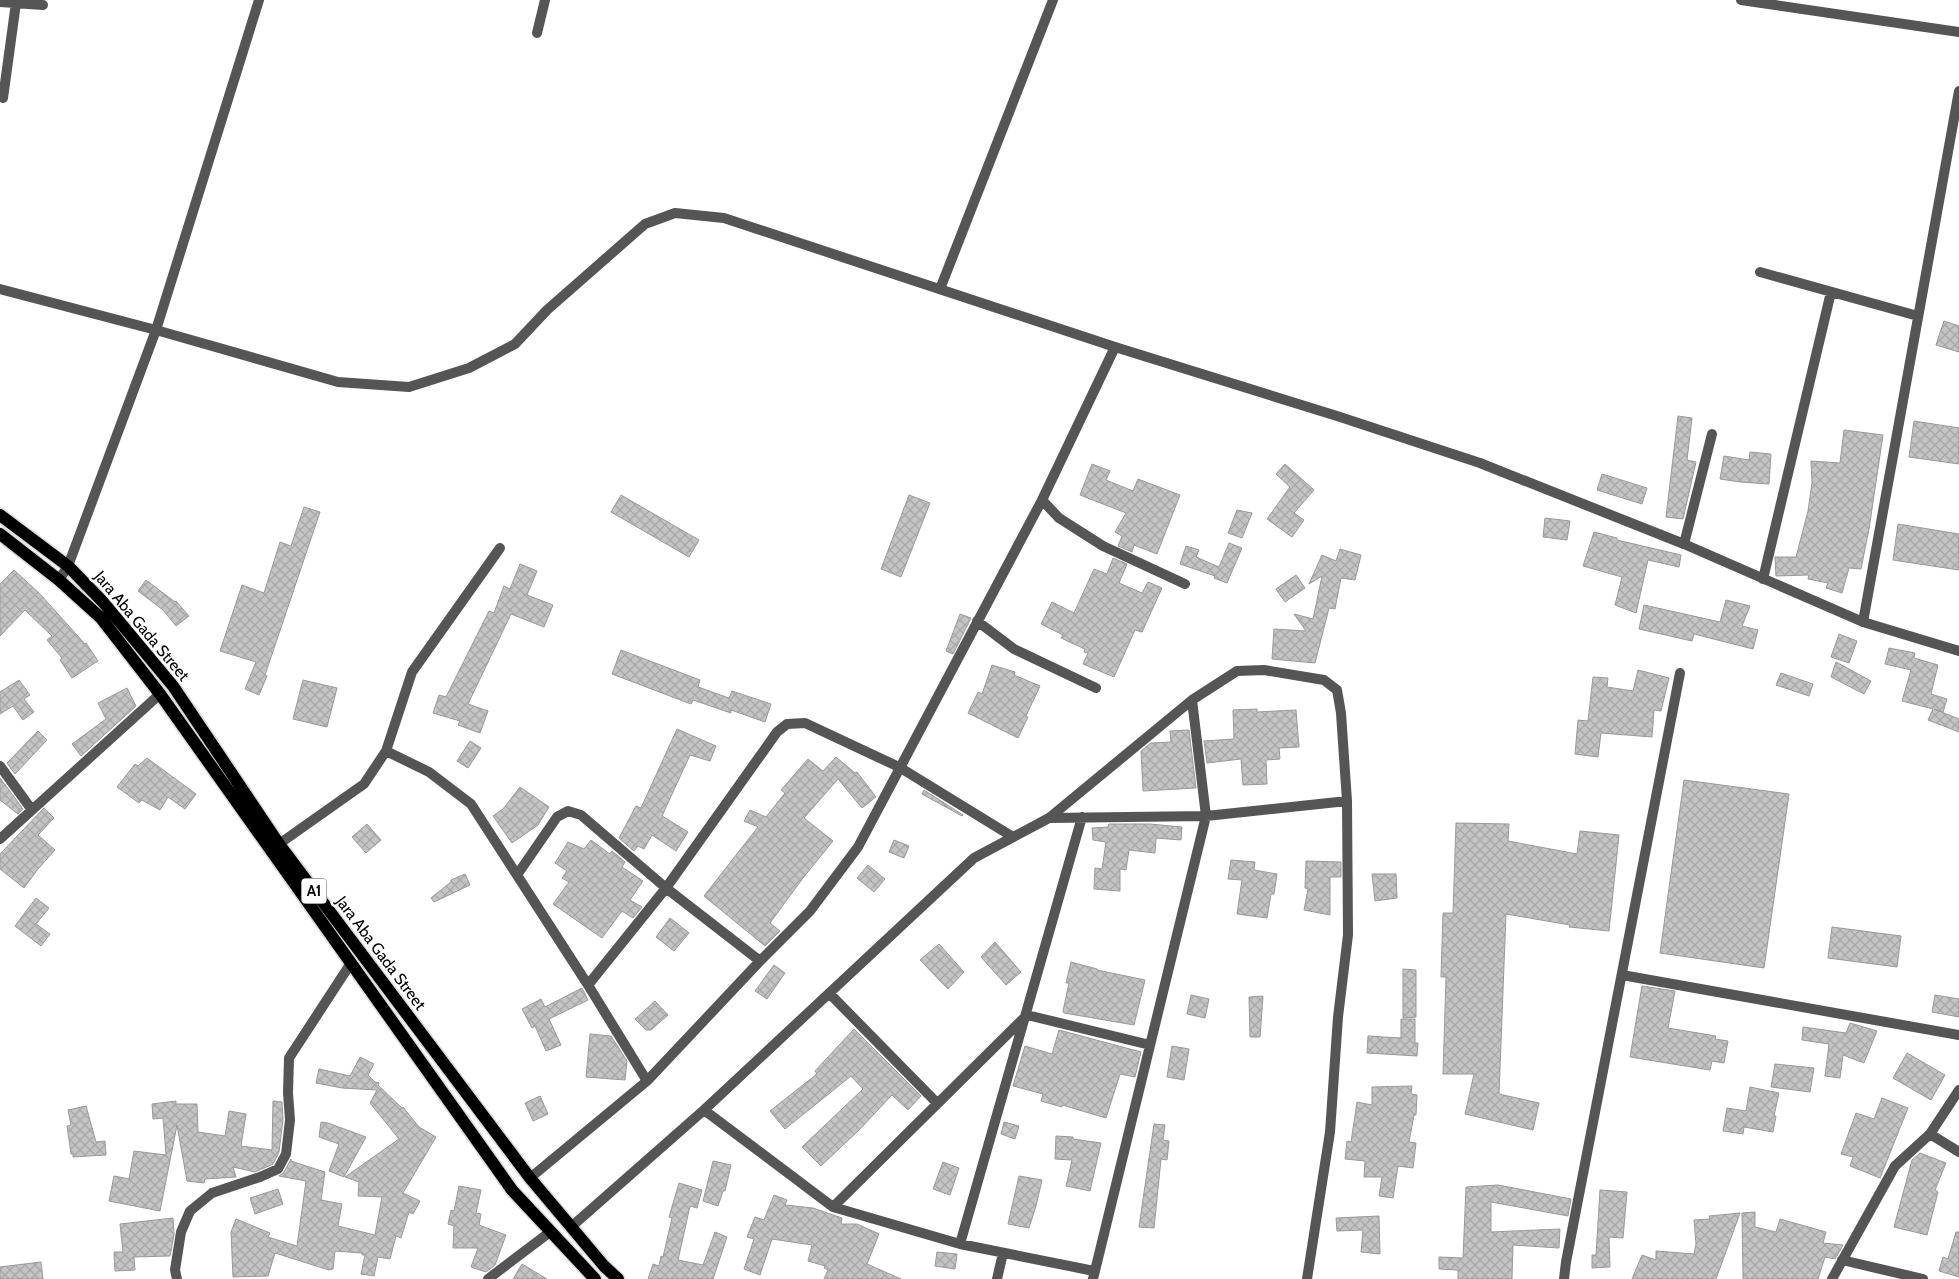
<svg xmlns="http://www.w3.org/2000/svg" width="1959" height="1279" font-family="Cabin,sans-serif">
<style>
.building{fill:url(#building-cross-hatch);stroke:#999}
.lines{fill:none;stroke-linecap:round;stroke-linejoin:round}
.primary-casing{stroke:#dbdbdb;stroke-width:15}
.minor{stroke:#555;stroke-width:10}
.tertiary{stroke:#555;stroke-width:10}
.primary{stroke:#000;stroke-width:12}
.labels{text-anchor:middle;dominant-baseline:central;stroke-width:5;stroke-linejoin:round;paint-order:stroke}
.shield{fill:#fff;stroke:#4c4c4c;stroke-width:1}
.shield-label{font-size:15px;font-weight:bold;fill:#000}
.street-label{font-size:16px;fill:#000;stroke:#fff}
</style>
<defs>
<pattern id="building-cross-hatch" width="8" height="8" patternUnits="userSpaceOnUse" patternTransform="scale(1.25)"><rect width="8" height="8" fill="#c4c4c4"/><path d="M0 0l8 8M0 8l8-8" fill="none" stroke="#a7a7a7"/></pattern>
</defs>
<rect width="100%" height="100%" fill="#fff"/>
<!-- building -->
<path class="building" d="M1944,321l15,5v26l-23,-7z
M1678,416l14,2 -5,42 9,2 -13,57 -17,-2z
M1914,421l45,7v36l-50,-7z
M1844,430l39,5 -14,94 -8,40 -12,-1 -7,25 -16,-5 2,-5 -20,-4 1,-4 -33,1 -1,-19h21l12,-46 4,-28 -1,-22 29,2z
M1750,452l21,2 -2,30 -29,-2 -20,-3 4,-23 25,4z
M1092,464l18,7 -4,9 27,11 5,-12 42,16 -23,59 -23,-9 -2,7 -14,-6 4,-10 -7,-4 11,-19 -46,-18z
M1285,464l29,26 -20,23 10,7 -12,17 -25,-18 23,-32 -14,-13z
M1602,474l45,14 -5,16 -45,-14z
M621,495l78,45 -10,17 -78,-45z
M909,495l21,8 -29,74 -20,-8z
M304,507l16,5 -55,163 2,1 -8,19 -14,-6 11,-27 -36,-11 22,-66 22,8 16,-51 11,4z
M1237,510l15,3 -10,25 -14,-5z
M1545,518l25,3 -3,19 -24,-3z
M1898,524l61,10v36l-66,-10z
M1594,532l23,6v2l64,15 -2,12 -31,-7 -12,53 -21,-8 7,-28 -39,-11z
M1229,543l13,5 -15,35 -13,-5 1,-2 -35,-12 6,-18 13,4 -3,7 23,10z
M1340,549l21,6 -6,25 -14,-2 -6,31 -6,-1 -14,55 -43,-4 2,-30 32,2 -12,-17 19,5 9,-43 -13,8 13,-29 14,6z
M1113,558l14,6 -8,19 23,10 6,-11 14,6 -20,44 -7,-2 -21,47 -31,-13 5,-11 -4,-1 1,-3 -24,-11 2,-3 -22,-11 11,-22 22,11 20,-44 13,5z
M520,564l17,7 -10,24 26,10 -9,22 -33,-13 -43,90 20,7 -8,22 -22,-8 2,-4 -27,-8 6,-18 7,2 43,-86 5,2 10,-27 6,3z
M14,570l26,24 45,50 1,-1 12,18 -26,17 -12,-18 2,-2 -15,-18 5,-4 -27,-26 -25,26v-52z
M1296,575l9,13 -20,14 -9,-13z
M146,580l29,22 1,-1 13,15 -13,10 -13,-16 -25,-19z
M1726,600l24,6 -8,20 16,4 -5,19 -59,-15 -2,7 -53,-12 5,-24 76,17z
M960,614l11,4 -18,36 -7,-3z
M1839,634l18,7 -8,22 -18,-6z
M1889,648l26,5 -1,5 24,7 -7,29 16,5 -4,13 -9,-3 25,10v13l-31,-12 5,-11 -31,-8 9,-31 -26,-6z
M621,650l79,30 -2,7 31,11 3,-7 39,13 -6,18 -34,-12v3l-38,-13 -2,4 -79,-30z
M1836,662l35,19 -7,13 -33,-17z
M992,665l23,7 -1,3 26,11 -14,30 2,1 -10,21 -50,-25 10,-21 4,2z
M1638,670l31,8 -8,33 -7,-1 -2,27 -51,-4 -3,24 -23,-3 3,-34 10,1 5,-44 15,1 -1,9 26,4z
M1781,673l32,11 -4,12 -33,-11z
M19,680l11,15 -6,4 10,13 -11,8 -10,-14 -13,8v-22z
M303,680l34,8 -10,39 -34,-8z
M127,688l9,18 -55,50 -9,-12 34,-25 -8,-16z
M1257,709v3l39,-2 3,37 -20,1 1,11 -14,1 1,24 -24,1 -2,-26 -34,4 -3,-22 30,-2 -1,-29z
M677,729l39,17 -6,15 -20,-6 -28,61 26,16 -12,19 -24,-16 -8,14 -6,-3 -4,5 -15,-13 17,-32 5,2z
M1189,730l7,58 -53,3 -2,-40 10,-8 20,-1 -1,-11z
M38,731l9,9 -32,34 -8,-11z
M470,741l11,7 -13,20 -11,-7z
M836,757l19,16 2,-1 19,25 -14,11 -24,-29 -34,39 29,23 -30,37 -33,45 10,8 -15,15 -61,-50 54,-69 -14,-6 6,-11 16,7 19,-24 -4,-3 27,-31 15,12z
M147,758l49,36 -11,15 -17,-12 -8,13 -18,-10 -3,3 -22,-16 18,-23 3,2z
M0,778l23,31 -5,5 -18,-14z
M1684,780l105,14 -25,174 -104,-15z
M520,787l29,20 -11,18 -26,18 -19,-27 10,-7z
M924,790l39,25 -1,1 -40,-22z
M44,808l10,10 -16,17 17,15 -17,19 -14,19 -24,-19v-15z
M1456,823l53,1 -1,17 69,13 3,-23 39,4 -10,96 -40,-4 1,-2 -64,-11 -7,180 40,9 -6,27 -68,-16 9,-40h-31l3,-97h-5l2,-64h10z
M367,824l14,16 -15,13 -14,-16z
M1109,824h41l32,3 -1,13 -25,-2 -1,15 -26,-3 -3,20 -6,-1v22l-26,-2 1,-21 7,1 4,-27 -13,-2 -1,-12 16,-1z
M591,840l19,14 2,-3 13,11 -3,5 21,14 -13,19 12,7 -9,11 -11,-7 -20,27 -49,-34 16,-22 -7,-4 5,-7 -12,-8 13,-21 16,7z
M894,840l15,6 -5,12 -15,-6z
M1231,860l24,2 -1,8 23,4 -3,20h-3l-4,24 -30,-4 5,-34 -14,-1z
M1306,861l35,1v15h-11v38l-26,-5 4,-21 -3,-1z
M868,865l17,14 -11,13 -17,-14z
M465,874l5,11 -36,17 -3,-4 20,-16v-2z
M1372,874h24l1,24 -22,3z
M36,898l13,10 -13,16 14,10 -9,12 -26,-20z
M670,918l19,15 -15,18 -18,-14z
M1832,927l69,9 -4,31 -69,-9z
M995,942l26,30 -15,13 -25,-28z
M939,944l25,28 -16,17 -28,-29z
M1071,962l26,7v1l48,10 -11,45 -70,-12 -1,-2 6,-28h-3z
M774,965l11,8 -18,26 -12,-8z
M1403,969l13,1v47l-13,1z
M1642,986l33,5 -7,37 48,8 -1,3 13,2 -4,22 -12,-2 -2,9 -80,-13z
M582,988l6,12 -39,19 12,26 -15,6 -11,-25 -3,2 -10,-19 19,-10 4,8z
M1191,995l18,4 -4,19 -18,-4z
M1935,995l24,4v18l-27,-5z
M1263,996l-3,41h-10l-1,-40z
M655,1001l13,14 -17,15h-5l-11,-11z
M1401,1019h14v24h3l-1,13 -50,-3 1,-17 33,2z
M1850,1023l27,8 -13,32 -21,-8 -3,23 -15,-2 4,-32 -27,-4 1,-13 43,6z
M854,1029l67,67 -13,14 -16,-15 -33,35 -38,36 -19,-19 61,-58 -12,-13 -66,53 -15,-18 47,-37 -2,-3z
M1059,1030l82,22 -6,25 -15,-3 -14,44 -44,-13v2l-21,-6 2,-7 -30,-8 12,-40 27,8z
M590,1034l21,2 16,25 -2,19 -39,-3z
M1172,1046l17,3 -5,31 -17,-3z
M1907,1053l38,22 -14,25 -38,-22z
M360,1057l14,7 -6,11 7,7 4,1 -1,2 24,23 1,-1 16,20 17,10 -33,56 17,8 -7,13 -4,-2 -8,26 -5,-2 -6,23 -12,-2 -4,19 -13,-2 4,-19h-3v-2l-27,-2 -2,18 -4,1 -54,-17 -7,23 -35,1 -2,-45 5,-13 34,14 -2,4 29,9 9,-65 -27,-5 5,-4 7,-13v2l34,11 -4,28 21,4 -4,22 37,9 7,-38 -24,-1 1,-14 -14,-5 54,-38 -29,-36 7,-13 -35,-2 -26,-5 3,-14 31,7z
M1775,1064l39,4 -4,24 -39,-5z
M1412,1086l-1,8 6,1 -1,20h-2l-5,27 7,1 -3,25 -15,-2 -5,32 -14,-2 3,-19h-18l1,-16 -20,-2 2,-18 4,1 6,-40 15,3v-18z
M1750,1087l29,6 -5,23h2l-3,16 -29,-5 -1,7 -20,-3 4,-23 19,3z
M540,1096l8,18 -15,7 -8,-18z
M1882,1098l26,10 -28,70 -30,-12 3,-9 -12,-3 15,-41 18,6z
M176,1101v3h21l1,28 27,4 4,-25 17,3 -5,32 31,4 1,-49 9,1 1,18 -4,32 -6,12 -18,8 -22,-5 3,10 -31,2 -1,4 -17,-2 -10,-56 -17,86 -51,-10 5,-25 15,3 5,-28 32,4 -3,-37 -10,1 -1,-15z
M86,1106l10,36 9,-1 1,14 -33,2v-3h-2l-4,-28 4,-1 -3,-15z
M321,1122l7,1 38,14 -22,40 -15,-6 10,-27 -20,-7z
M1004,1122l15,4 -4,13 -14,-5z
M1154,1124l11,1 -2,15 6,1 -2,19 -6,-1 -7,69 -15,-1z
M1056,1136l17,1v2l28,4 -11,48 -24,-5 6,-26 -17,-1z
M1920,1153l26,10 -11,27 3,2 -11,43 -33,-8 18,-67z
M713,1161l18,4 -6,26h-2l-5,15 -15,-5z
M943,1162l16,6 -9,27 -17,-6z
M1019,1176l23,4 -6,26 -7,22 -21,-4z
M679,1183l23,7 -5,18 -7,-2 -12,54 25,5 12,-33 12,5 -14,42h-65l5,-15 6,2 2,-10 2,1 9,-39 -3,-1z
M1498,1185l73,14 -3,17 -77,-14v30l69,-3 -1,19 -46,-3 -1,34h-54v-9l-19,-1v-12l24,1 3,-71z
M459,1186l22,4 -5,23 5,1 -2,11 27,10 -11,30 -9,7 -15,-5 7,-19h-25l1,-22 -6,-2 3,-14 3,1z
M278,1189l5,15 -28,10 -5,-16z
M1600,1190l27,2 -4,46 -14,-1 1,30 -18,1v-13h4z
M774,1195l13,5 -2,5 28,3 29,10 -1,6h16l22,10 -12,30 34,15h-77l4,-9 -4,-2 1,-2 -17,-5 4,-16 -40,-6 -12,36 -16,-6 10,-30 -7,-2 8,-20 9,3z
M1755,1212v15l21,5 4,-13 46,13 -3,11 20,2 -8,14 -10,-2 -7,22h-75l-1,-66z
M1740,1213l-24,66h-84l10,-24 14,5v-9l38,3 2,-10 -2,-24 16,-1 -1,-3z
M1379,1216l1,38 -19,-2 2,-22 -26,1 -1,-13z
M173,1218l1,17 -4,21 -36,1 1,13 -20,1 -1,-19h9l-3,-28z
M1956,1232h3v45l-20,-6 4,-14 5,2z
M937,1252l20,2 -2,15 -20,-3z
M41,1262l2,17h-43v-12z
M522,1264l25,15h-34z"/>
<g class="lines">
<!-- primary casing -->
<g class="primary-casing">
<path id="primary" d="M0,515l68,51 35,36 70,84 106,158 251,334 74,88 14,13
M0,534l59,46 42,38 59,76 352,496 83,89"/>
</g>
<!-- minor -->
<path class="minor" d="M1741,0l218,32
M0,2l43,3
M537,33l8,-33
M3,98l13,-95
M1760,272l158,44
M940,289l113,-289
M1042,500l17,18 44,28 82,38
M1684,544l28,-110
M1763,579l68,-287
M59,580l9,-14 88,-236 103,-330
M977,621l37,28 82,39
M1863,622l96,-531
M386,751l43,21 42,32 117,181 59,96
M0,766l32,44
M1049,818l157,-2 141,-15
M0,839l160,-145
M279,844l85,-60 22,-33 26,-79 88,-124
M517,875l40,-58 11,-6 13,4 85,73 94,73
M1622,975l337,60
M588,985l78,-97 111,-156 10,-8 18,-1 94,44 114,70
M829,993l108,110
M704,1110l129,97 127,37 134,27
M1930,1134l29,18
M530,1178l117,-97 113,-120 50,-50 48,-64 184,-347 73,-153
M833,1207l194,-192 123,30
M571,1227l133,-117 270,-252 75,-40 143,-118 45,-29 27,-1 60,10 13,10 4,23 6,88 1,134 -10,82 -8,115 -23,147
M960,1244l122,-427
M1842,1260l81,19
M177,1279l-2,-9 6,-38 9,-21 22,-18 48,-16 18,-8 8,-15 4,-34 -2,-27 1,-35 62,-95
M488,1279l62,-47
M997,1279l6,-26
M1093,1279l113,-463 -14,-116
M1564,1279l2,-17 114,-589
M1832,1279l63,-113 35,-32 29,-44"/>
<!-- tertiary -->
<path class="tertiary" d="M0,289l156,41 182,52 71,5 60,-19 46,-24 32,-34 98,-86 30,-11 49,5 391,129 222,69 143,47 204,81 179,78 96,29"/>
<!-- primary -->
<use href="#primary" class="primary"/>
</g>
<g class="labels">
<!-- shield labels -->
<rect class="shield" x="301.5" y="878.5" width="25" height="25" rx="4"/>
<g class="shield-label">
<text x="314" y="891">A1</text>
</g>
<!-- street labels -->
<g class="street-label">
<text transform="translate(142 626) rotate(50)">Jara Aba Gada Street</text>
<text transform="translate(381 953) rotate(53)">Jara Aba Gada Street</text>
</g>
</g>
</svg>
